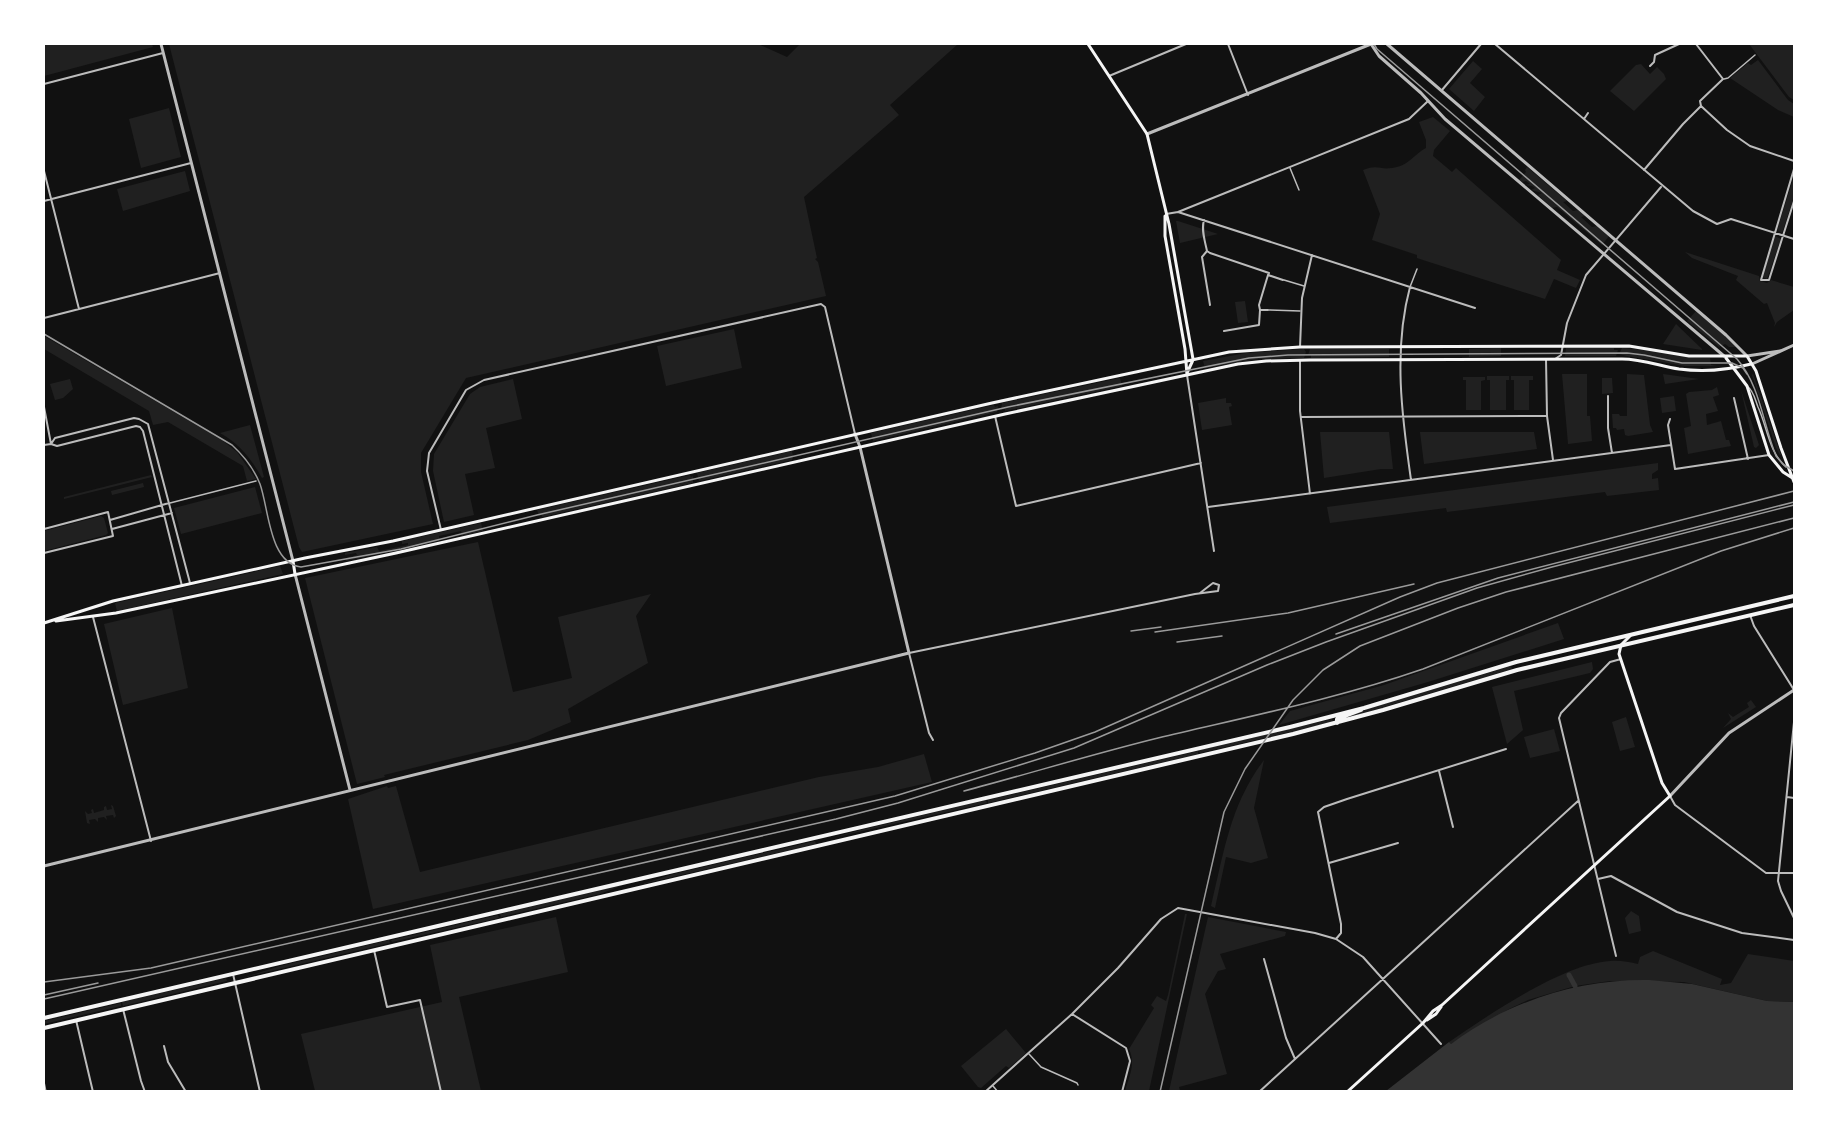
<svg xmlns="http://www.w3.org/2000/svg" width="1838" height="1135" font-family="'PT Sans',sans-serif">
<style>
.green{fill:#202020}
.water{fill:#333}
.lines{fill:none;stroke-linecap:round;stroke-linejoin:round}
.canal{stroke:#333;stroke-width:5}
.service{stroke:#bcbcbc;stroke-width:1.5}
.minor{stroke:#bcbcbc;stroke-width:2}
.tertiary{stroke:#bcbcbc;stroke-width:3}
.secondary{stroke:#f5f5f5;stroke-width:3}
.primary{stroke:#f5f5f5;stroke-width:4}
.tram{stroke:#9a9a9a;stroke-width:1.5}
.rail{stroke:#9a9a9a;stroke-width:1.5}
</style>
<rect width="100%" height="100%" fill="#111"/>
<!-- green -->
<path class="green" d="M44,44h108l1,3 -109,29z
M169,44h589l29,13 13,-13h158l-68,61 9,10 -95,82 13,61 -2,1 3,3 8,34 -360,82 -45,75v19l12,52 -131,28 -3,-5z
M1749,44h45v56l-5,-3z
M1758,60l30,40 6,4v13l-16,-7 -48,-32 18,-15 3,2z
M1473,61l9,8 -12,14 15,14 -11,14 -25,-22z
M1641,64l9,10 7,-7 7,7 2,5 -32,32 -24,-20 26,-26z
M169,108l12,49 -40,11 -12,-49z
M1433,117l17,14 -16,19 -1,6 19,16 4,-4 105,92 -4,10 23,10 -4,8 -22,-9 -9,20 -119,-38 -9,-3v-3l-45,-15 8,-26 -17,-44c15,-6 16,0 29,-2 17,-2 22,-14 34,-20v-8l-7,-18z
M1527,167l40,34 -4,1 10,9 5,-1 7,6 -4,1 11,10 5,-1 12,10 -7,9 -45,-38 -5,1 -14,-13 4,-2 -11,-3 4,-2 -3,-2 -7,-1 5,-1 -4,-3 -4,1 -3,-2 7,-8 -1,-2z
M185,171l5,20 -67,20 -6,-22z
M1794,176v21l-12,36 -5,-3z
M1176,221h2l40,13 -38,9z
M1775,236l6,3 -14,40 -5,-2z
M1685,252l74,24 1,5 7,2 4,-3 23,7v23l-17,12 -3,5 1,-4 -8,-20 -3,1 -28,-24 2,-4 -46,-18z
M1245,301l3,21 -10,1 -3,-21z
M1696,311l38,32 3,4h-8l-4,-3 -6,3 -32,-26z
M1676,324l26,25v1l-39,-6z
M734,329l8,39 -76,18 -9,-40z
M44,336l178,104 15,12 19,27 -9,2 -4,-15 -75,-44 -15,3 -4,-14 -105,-62z
M1501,348v8l-32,1v-8z
M1566,348h48v2h4l-2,6h-51z
M1622,348c30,1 58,11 88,10l1,7 6,1h-32l-58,-10 -8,-2z
M1304,349l2,3 -2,6 -45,1 -54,9 -2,-7 43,-8z
M1310,349h79v8l-78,1v-3h-3z
M1562,374h25v42h3l2,25 -24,3z
M1627,374l17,1 6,50 3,7 -25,4 -3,-1 -1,-6 -7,1 -1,-2h-3l-1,-14h7l1,2h7z
M1663,374l36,5 -34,5z
M1753,374l28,81h-1l-4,-7 -24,-73z
M1487,376h22v4h-3v30h-16v-30h-3z
M1511,376h22v4h-4v30h-15v-30h-3z
M1463,377h22v3l-4,1v29h-15v-30h-3z
M1120,378l2,8 -117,25v-2l-4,1 1,-7z
M1602,378h10l1,15 -11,1z
M70,379l3,10 -10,9 -8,2 -5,-16z
M513,379l9,40 -36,9 9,40 -30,6 9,41 -30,7 -11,-51 1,-17 36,-60 10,-7z
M1717,387l2,8 -6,2 5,14 -12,3 1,11 14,-4 5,19h3l2,6 -43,8 -4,-26 7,-2 -5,-32 3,-2 23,-2z
M1741,390l18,55 -3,3 -2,-1z
M1674,396l2,15 -14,2 -2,-15z
M1226,398v5h5l1,3 -3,1 3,18 -30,5 -4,-27z
M994,405l1,2 3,-1 -1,6 -124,29 -2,-8z
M250,425l14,52 -2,1c-11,-19 -22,-34 -42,-45z
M1320,432h69l4,37h-12l-57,9z
M1420,432h114l3,17 -113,15z
M792,451l1,6 -1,3 -93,21 -2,-8z
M1658,463v7l-6,4v5l6,-1 1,12 -52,6 -2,-4 -158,20 -1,-4 -116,15 -3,-16z
M151,475l1,2 -88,22v-2z
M690,475l1,2 2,-1v7l-151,34v-2l-3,1 -2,-6z
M143,483l1,4 -32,8 -1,-4z
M255,487l7,26 -81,21 -7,-26z
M101,516l3,2 4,15 -2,2 -62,16v-20z
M481,523l2,8 -21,5 -1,-5 -22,5v5l-93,20v-3l11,-3 -1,-2 -11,2v-2l32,-6 2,4 29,-6v-2l-6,1v-3z
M478,542l35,150 59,-14 -14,-61 93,-23 -15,22 12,47 -80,46 3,13 -43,18 -144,35 1,2 -28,7 -52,-206z
M280,566l3,8 -166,37 -2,-8z
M172,608l16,80 -65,17 -19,-81z
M1558,623l6,16 -136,43 -149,43 11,-14 94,-26z
M1592,662l1,7 -3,4 -76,18 9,39 -16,14 -15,-57z
M1511,666l1,3 -172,51 27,-11z
M1751,700l5,7 -33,21 8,-9 -3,-6 5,4 16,-10 -2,-4z
M1626,717l9,30 -15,4 -8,-29z
M1332,719l1,3 -133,31 -1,-3z
M1554,729l6,22 -30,7 -6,-21z
M1198,751v3l-210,49v-3z
M924,754l8,28 -559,127 -25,-110 39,-13 1,2 8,-2 24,86 399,-95 59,-10z
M1264,760l-10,48 14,50 -17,5 -25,-6 -11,51 -4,-2c13,-54 19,-101 53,-146z
M986,800l1,3 -155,35 28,-8z
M111,805l2,1 3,10 -2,2 -1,-3 -7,1 1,4 -3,-3 -6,1v4l-3,-3 -6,1 1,4 -3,-1 -2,-12 3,3 4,-1 -1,-3 2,-1 1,4 10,-3v-3l2,-1 1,4 5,-1z
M815,841l1,3 -174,40 31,-10z
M626,884l-26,10 -99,23 -1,-3z
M1631,911l8,5 2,15 -12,3 -4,-16z
M1185,914h2l-38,177h-24c4,-14 11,-27 4,-42l25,-41 -3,-3 6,-9 9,5 2,-6z
M498,915l1,3 -107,24 -1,-2z
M556,917l12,55 -109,25 22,94h-166l-14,-57 141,-32 -12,-57z
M1208,917l78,15 -1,4 -65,18 6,15 -8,2 -13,23 22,80 -48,13 1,4h-11z
M389,940l1,3 -145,34 35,-11z
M1653,951l69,28 -2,6 11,-2 17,-29 46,7v41l-27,-1 -83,-19 -74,-1 -35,5 -47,14 -19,9 -58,35 -2,-2c40,-27 113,-78 161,-81 9,-1 19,1 28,3l2,-7z
M226,978l1,3 -104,25 -1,-4z
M121,1003v3l-77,18v-3z
M1006,1029l20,24 -17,15 -3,-2 -25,22 -3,-1 -17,-21z"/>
<!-- water -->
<path class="water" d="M1649,980l43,4 75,17 27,1v89h-408l63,-49 2,2c58,-43 127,-65 198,-64z"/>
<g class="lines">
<!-- canal -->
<path class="canal" d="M1569,975l6,11"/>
<!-- service -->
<path class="service" d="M1724,79l4,-1 27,-23
M1290,168l9,22
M1284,280l20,6
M1410,287l7,-18
M1269,310l31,1
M1747,386c7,5 8,14 11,21 9,19 11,46 28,60
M170,503l86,-22
M1029,1054l12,13 36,16 1,2
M44,1082l2,10
M993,1086l5,6"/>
<!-- minor -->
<path class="minor" d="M1228,44l20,51
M1495,44l198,167 24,13 14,-5 63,20
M1650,66l4,-4 1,-7 24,-11
M1109,76l77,-32
M44,84l119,-31
M1442,90l39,-46
M1701,106l26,24 23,16 44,15
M1584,119l4,-6
M1794,169l-33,111h8l25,-79
M1644,170l39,-46 18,-18 -1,-5 23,-22 -27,-35
M44,171l35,138
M44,201l147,-38
M1178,212l231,-93 19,-18
M1166,214l12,-2 297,96
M1204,220c-3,10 1,21 3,31l3,2 59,20 -1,2 15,5
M1207,251l-5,6 8,48
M1410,287c-17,63 -8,130 1,193
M1260,310l-1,-5 9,-30
M44,318l176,-45
M1224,331l35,-6 1,-15h8
M1300,347l2,-49 10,-43
M1546,359l1,57 6,44
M1555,359l6,-4 6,-32 19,-48 75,-88
M1300,360v51l10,83
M1187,375l27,176
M1608,396v32l4,25
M1734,398l14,61
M44,407l7,37
M995,416l21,90 185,-43
M1301,417l246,-1
M1670,419l-2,6 7,44 94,-14
M140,427l3,4 39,155
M51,444l4,-6 79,-20 5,1 9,5 42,159
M44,445l7,-1 6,2 79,-20 4,1
M1208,507l463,-62
M110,520l59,-17
M44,529l64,-17 5,24 -69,17
M112,529l60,-16
M441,530l-14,-59 2,-18 37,-63 18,-10 337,-76 4,3 30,127
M1750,615l4,11 40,64
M93,617l58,224
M1794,722l-16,159 3,10 13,27
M933,740l-4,-7 -20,-80 286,-59 23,-3 1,-6 -6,-2 -13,10
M1439,771l14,56
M1670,796l5,9 91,68h28
M1787,797l7,1
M1329,863l69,-20
M1598,879l13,-3 66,36 65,21 52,7
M1336,939l5,-6v-9l-23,-112 6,-5 23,-8 159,-50
M374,950l13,57 33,-7 21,92
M1616,956l-57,-238 2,-5 49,-51 11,-3
M1264,959l22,79 9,21
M233,974l27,118
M123,1009l18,72 4,11
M1072,1014l54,34 4,13 -8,31
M76,1020l17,72
M164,1046l4,16 18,30
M985,1092l87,-78 46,-46 43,-49 17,-11 137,25 21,6 27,18 78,87
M1259,1092l319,-291"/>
<!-- tertiary -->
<path class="tertiary" d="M161,44l132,517
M1371,44l8,12 42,37 24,26 279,237
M1387,44l339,291 21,21 33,-5
M1147,134l224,-90
M1752,364l42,-19
M295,574l55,216
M1670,796l59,-63 65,-43
M44,866l865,-213 -49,-206 -5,-13"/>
<!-- secondary -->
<path class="secondary" d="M1088,44l59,90 22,90 24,135
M1165,216v20l20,113 2,26
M1726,358l21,28 22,69 14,17 11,7
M1187,373l6,-13
M293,561l2,13
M56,621l60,-8 280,-60 609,-139 233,-50 28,-3 44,-1 312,-1c20,0 38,7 57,10 23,3 49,1 72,-5
M44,623l69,-22 192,-43 88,-17 599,-138 237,-51 71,-5 329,-1 60,10h58l9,15 25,77 13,34
M1427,1020l9,-6 5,-7
M1347,1092l76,-69 10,-12 9,-6 228,-209 -8,-13 -43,-129 2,-9 9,-9"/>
<!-- primary -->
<path class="primary" d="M1337,723v-4l24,-9
M44,1018l1246,-291 74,-19 152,-46 278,-66
M44,1028l1249,-294 90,-24 134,-40 277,-65"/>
<!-- tram -->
<path class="tram" d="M1374,44l3,5 360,310c23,26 26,65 39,97l8,9 10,6
M44,334l188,111c12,11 22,24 28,39 9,25 9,79 41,83l100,-18 136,-34 471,-108 241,-49 39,-3 339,-2 17,2 38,8h50l11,5 4,6
M964,791c64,-17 129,-37 194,-53 88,-21 178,-39 265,-69l298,-118 73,-23
M44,999l792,-180 62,-16 176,-55 193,-83 59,-23 151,-54 75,-21 242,-62
M1160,1092l64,-280 21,-43 48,-69 30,-30 37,-24 98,-38 48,-16 288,-74"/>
<!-- rail -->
<path class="rail" d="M1131,631l30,-4
M1155,632l133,-19 126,-29
M1336,634l162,-56 296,-76
M1177,642l45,-6
M44,982l107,-14 744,-172 140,-43 60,-21 305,-135 37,-14 357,-92
M44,995l54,-12"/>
</g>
<!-- border -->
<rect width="1838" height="1135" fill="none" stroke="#ffffff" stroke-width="90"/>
</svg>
